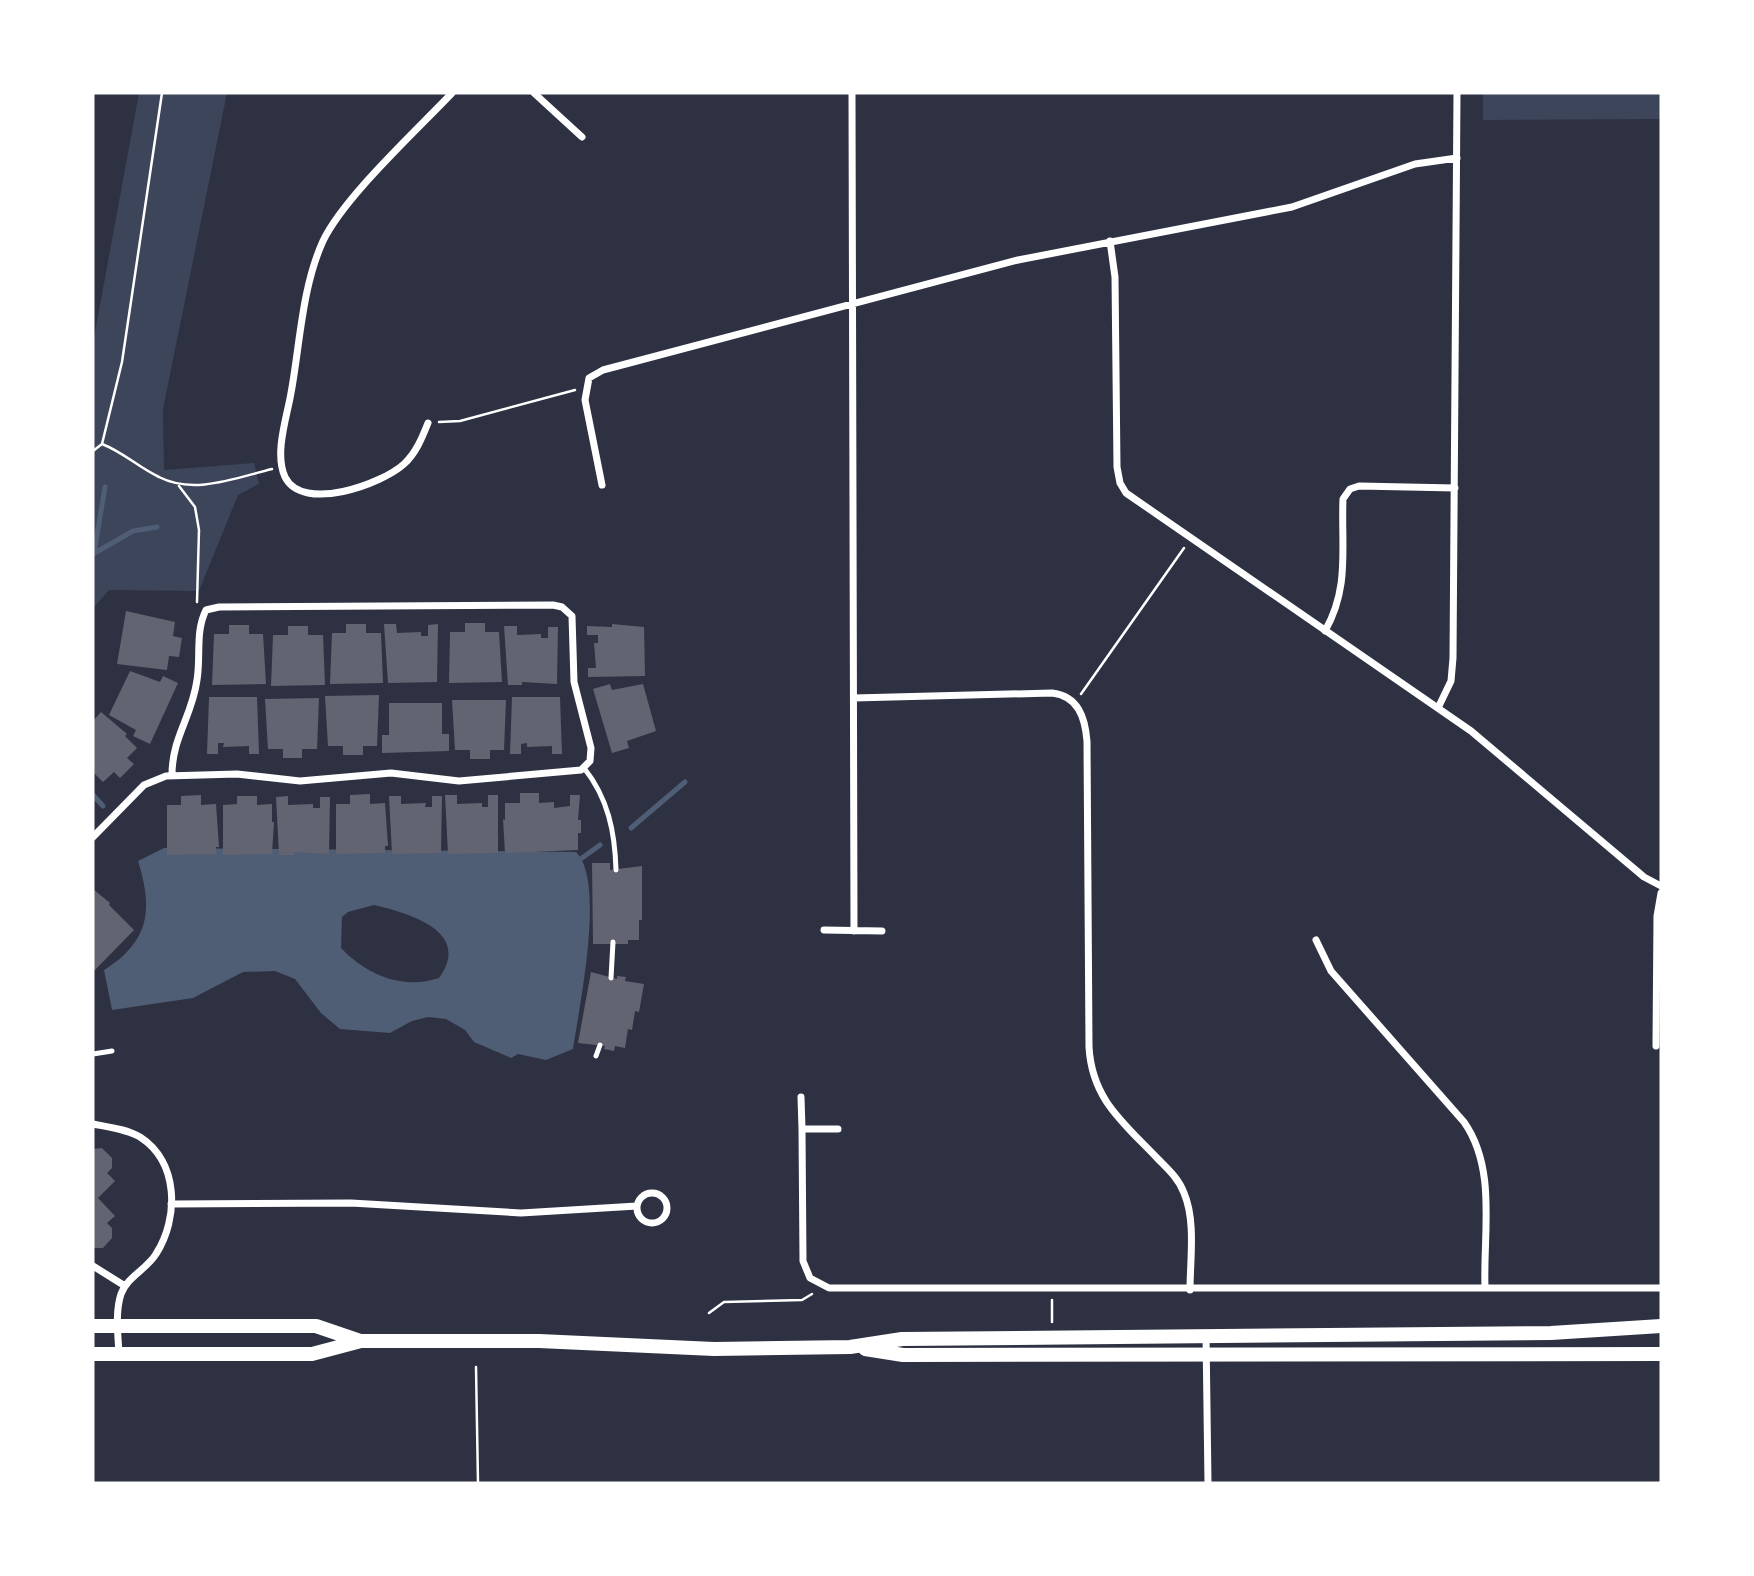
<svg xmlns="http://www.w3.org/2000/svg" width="1754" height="1576" font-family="Arial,sans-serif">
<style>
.green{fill:#3c4559}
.water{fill:#4f5d75;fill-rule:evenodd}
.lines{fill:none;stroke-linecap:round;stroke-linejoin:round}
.stream{stroke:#4f5d75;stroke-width:5}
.building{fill:#626471}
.path{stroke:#fff;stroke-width:2.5}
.service{stroke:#fff;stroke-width:5}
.minor{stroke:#fff;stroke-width:7}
.secondary{stroke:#fff;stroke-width:14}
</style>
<rect width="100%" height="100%" fill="#2d3142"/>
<!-- green -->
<path class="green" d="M139,93h88l-64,316 1,61 90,-7 5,21 -21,11 -39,96 -90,-1 -16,18v-265z
M1483,93h178v26l-178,1z"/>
<!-- water -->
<path class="water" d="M164,848l412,4c30,29 3,156 -3,197l-27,11 -28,-6 -7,4 -37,-16 -9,-12 -19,-11 -18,-2 -16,4 -22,12 -50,-4 -19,-16 -26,-34 -20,-8 -32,1 -50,26 -81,12 -8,-40c46,-29 49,-61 34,-109zM374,905c34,8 99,26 65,73 -37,12 -72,-3 -98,-30l1,-31 6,-5z"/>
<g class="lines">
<!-- stream -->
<path class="stream" d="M94,553l11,-66
M93,554l40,-23 24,-4
M93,795l10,11
M631,828l54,-46
M582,858l18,-13"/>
</g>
<!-- building -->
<path class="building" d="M126,611l49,11 -2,14 9,2 -3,19 -10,-1 -2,14 -50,-6z
M465,623h20v9h14l3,50 -53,1 1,-51h15z
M346,624h20v9h15l2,50 -53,1 2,-51h14z
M384,624h12l1,9 24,-1v4h7v-11l10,-1 -1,58 -49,1z
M612,624l32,3 1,49 -57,1v-9h8l-2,-25h4v-8h-11v-9l25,1z
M229,625h20v9h14l3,50 -54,1 2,-51h15z
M288,626h20v9h15l2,50 -54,1 2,-51h15z
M504,626h13v9l24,-1v4h7v-11h10l-1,57 -35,-2v3h-14z
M130,671l30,11 3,-6 15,7 -28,61 -17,-8 3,-6 -27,-15z
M610,684l2,6 31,-6 13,47 -29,10 2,7 -17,5 -19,-64z
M379,695l-2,51h-14v9h-20v-9h-15l-3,-50z
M209,697h48l2,57h-10v-8l-26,1 1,-4h-6v11h-11z
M512,697h48l2,57h-10v-8l-25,1v-4l-6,1v10h-11z
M319,698l-2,51h-15v9h-19v-9h-15l-3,-50z
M452,700h54l-2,50h-14v9h-20v-9h-15z
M389,703h53v31h7v17l-67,2v-18h7z
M101,712l26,22 -2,2 12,12 -10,10 7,6 -14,14 -6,-6 -11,10 -10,-10v-51z
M520,793h19v10l15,-1v6l16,-2v-11h10l-2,25h3v13h-3v17l-73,3 -2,-34 2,1v-17h15z
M370,794v10l15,-1 3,43h-3v7l-49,1v-50h14v-9z
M201,795v10l15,-1 3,43h-3v7l-49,1v-50h14v-9z
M445,795h12v9l25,-1v4h6v-12h10v58l-50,1z
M237,796h20v9l15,-1v18h2l-2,32 -49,1v-50l14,-1z
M288,796v9l25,-1v4h7v-11h10l-1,57 -35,-2v3h-15l-3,-58z
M389,796h12v8l25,-1 -1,4h7v-11h10l-1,57 -49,1z
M592,863h18v7l32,-4v54h-3v20h-11v4h-35z
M93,889l17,14 -1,2 25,25 -41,42z
M591,972l26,7v-3l9,1 -1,4 19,3 -5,28 -4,-1 -3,19 -4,-1 -3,19 -10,-2 -1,5 -10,-2 1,-3 -27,-3z
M102,1148l10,10v10l-5,5 8,8 -17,17 17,18 -8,7 5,5v10l-9,10h-10v-99z"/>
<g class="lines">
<!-- path -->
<path class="path" d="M439,422l21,-1 115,-31
M102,444l20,-82 40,-269
M93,451l9,-7c21,8 36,23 57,33 35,18 76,1 113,-8
M179,486l16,21 4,23 -2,72
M1081,694l103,-146
M1052,1300v22
M709,1313l15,-11 78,-2 10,-6
M476,1367l2,116"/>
<!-- service -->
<path class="service" d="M584,768c24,30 31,64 32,102
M611,978l2,-36
M93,1054l19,-3
M596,1056l4,-11"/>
<!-- minor -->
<path class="minor" d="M534,93l48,44
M852,93l2,838
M1110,241l5,36 2,190 3,16 6,10 345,238 173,146 17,9
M428,423c-6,15 -12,30 -24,41 -22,20 -101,49 -119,13 -11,-24 2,-60 6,-84 9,-49 11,-106 32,-152 21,-44 93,-110 129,-148
M602,485l-17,-85 4,-22 14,-8 415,-110 274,-53 123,-43 42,-6
M1325,631c25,-44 16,-83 18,-132l7,-10 9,-3 96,2
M854,698l198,-5c26,3 33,24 35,48l2,306c3,53 35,76 69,112 10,10 21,20 26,34 12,28 6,67 6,97
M1438,708l13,-27 2,-23 4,-565
M93,837l51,-52 22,-9 71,-2 63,7 91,-8 68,8 122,-11 9,-9 1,-13 -17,-66 -2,-66 -10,-9 -9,-2 -334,2 -13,3c-11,22 -5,46 -9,70 -5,37 -25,57 -25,95
M824,930l58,1
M1316,940l15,31 133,151c33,47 19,111 21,165
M1656,1046l1,-130 4,-23
M801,1097l1,32h36
M93,1124c15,3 33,5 47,13 39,25 39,81 16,117 -9,15 -29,23 -35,40 -6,18 -3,41 -2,60
M802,1129l1,132 7,17 19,10h832
M637 1208a15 15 0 1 1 30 0a15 15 0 1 1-30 0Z
M171,1204l180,-1 170,10 116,-7
M93,1266l32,20
M1206,1335l2,148"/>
<!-- secondary -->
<path class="secondary" d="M93,1326h223l44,15
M865,1349l38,6 758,-1
M93,1354h219l49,-13h178l175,8 136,-2 52,-8 649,-6 110,-7"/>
</g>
<!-- border -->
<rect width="1754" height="1576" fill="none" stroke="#ffffff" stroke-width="189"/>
</svg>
